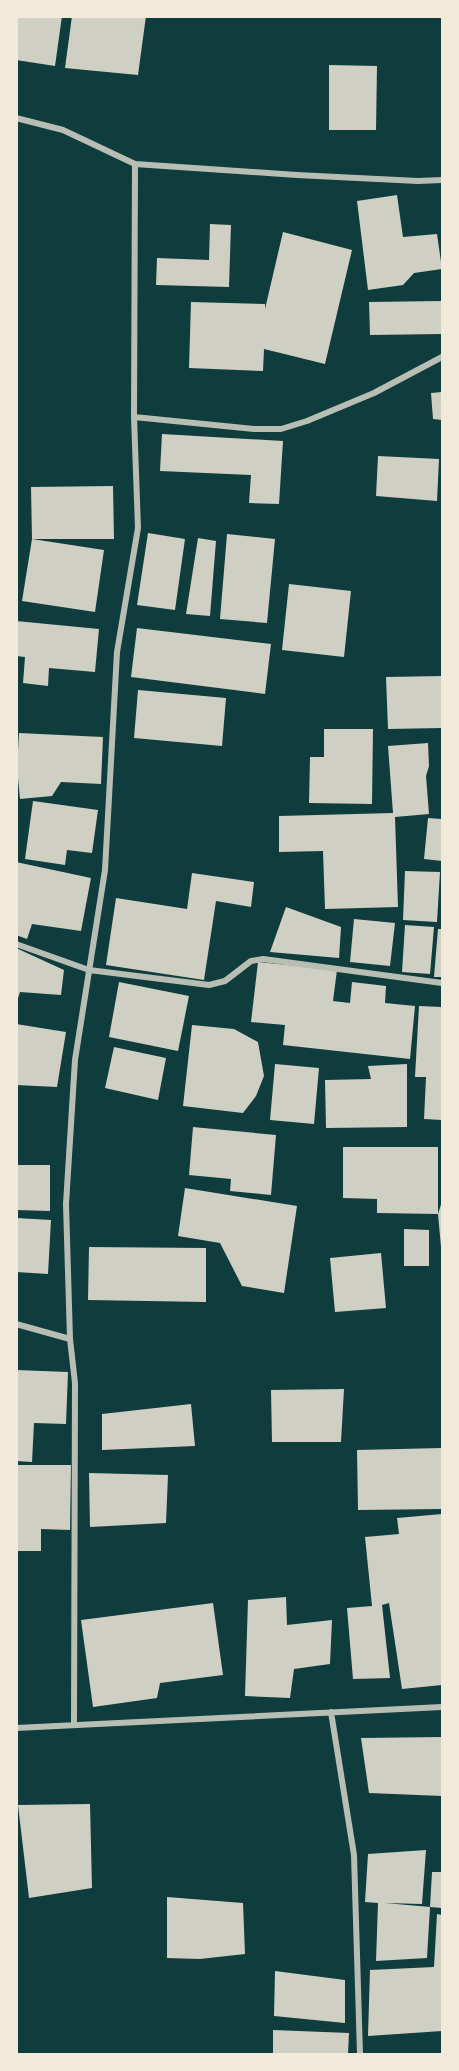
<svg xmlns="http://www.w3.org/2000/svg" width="459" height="2071" font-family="Roboto,sans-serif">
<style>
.building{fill:#cfcfc3}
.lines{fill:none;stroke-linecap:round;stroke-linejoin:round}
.minor{stroke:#b8beb3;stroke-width:6}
</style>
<rect width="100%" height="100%" fill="#0f3d3e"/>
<!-- building -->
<path class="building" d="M16,16h46l-7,50 -39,-6z
M72,16h74l-8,59 -73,-7z
M329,65l48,1 -1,64h-47z
M397,195l6,42 34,-3 5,35 -28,4 -11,12 -35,5 -11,-89z
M210,224l21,1 -2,62 -73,-2 1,-27 52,2z
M283,232l69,18 -27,114 -61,-15 -1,22 -74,-3 2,-66 74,2v5z
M442,301v33l-72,1 -1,-33z
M442,392v28l-9,-1 -2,-26z
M162,434l121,7 -4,63 -30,-1 2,-28 -91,-4z
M378,456l61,3 -2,42 -61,-5z
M113,486l1,53h-82l-1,-52z
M148,533l37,6 -10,71 -38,-5z
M227,534l48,5 -8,84 -47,-4z
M198,538l18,3 -6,75 -24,-2z
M32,539l72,11 -9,62 -73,-11z
M289,584l62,7 -7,66 -62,-7z
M16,621l83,8 -4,43 -46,-4 -1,18 -25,-3 2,-26 -9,-1z
M137,628l134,16 -6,50 -134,-17z
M442,676v52l-54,1 -2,-52z
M138,690l88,8 -4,48 -88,-8z
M324,729h49l-1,75 -63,-1 1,-46h14z
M19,733l84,4 -2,47 -40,-2 -9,14 -32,3 -3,-31z
M428,743l1,23 -3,10 3,38 -34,3 3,90 -73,2 -2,-58 -44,1v-36l114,-3 -5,-67z
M33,801l65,9 -6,43 -25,-3 -2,15 -40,-6z
M428,818l14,1v42l-18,-2z
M16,862l75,16 -10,53 -49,-7 -5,15 -11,-4z
M405,871l35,1 -3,50 -34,-2z
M192,873l62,9 -3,25 -35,-6 -12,79 -98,-15 10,-67 71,11z
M286,907l55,20 -2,31 -69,-6z
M354,919l41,4 -5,43 -40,-4z
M405,925l29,2 -4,47 -28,-2z
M438,929h4v48h-8z
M16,948l48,22 -3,25 -41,-3 -4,12z
M258,962l79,8 -4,31 17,2 2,-21 34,4 -1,17 30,3 -5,53 -127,-14 2,-20 -34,-3z
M119,982l70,14 -11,55 -69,-14z
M419,1006l23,1v113l-18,-1 2,-42h-11z
M16,1024l50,8 -9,55 -41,-2z
M192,1025l42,4 24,13 6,34 -8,20 -13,17 -60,-7z
M114,1047l52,11 -8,42 -53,-12z
M275,1064l44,4 -5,56 -44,-4z
M407,1064v63l-81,1 -1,-48 46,-1 -3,-13z
M193,1127l83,8 -5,60 -41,-4 1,-12 -42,-4z
M343,1147h95v67l4,-13v46h-1l-3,-33 -61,-1v-14l-34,-1z
M16,1165h34v46l-34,-1z
M185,1188l112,18 -13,87 -42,-7 -22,-43 -42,-7z
M16,1218l35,2 -3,54 -32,-2z
M404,1229l25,1v36h-25z
M89,1247l117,1v54l-118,-2z
M381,1253l5,55 -51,4 -5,-54z
M16,1370l52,2 -2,52 -32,-1 -2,39 -16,-1z
M344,1389l-3,53h-69l-1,-52z
M191,1404l4,42 -93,4v-36z
M442,1448v61l-84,1 -1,-60z
M16,1465h55l-1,65 -29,-1v22h-25z
M89,1473l79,2 -2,48 -76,4z
M442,1514v171l-40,4 -13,-86 -7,2 8,73 -37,1 -6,-71 25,-2 -7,-69 34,-3 -2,-16z
M286,1597l1,28 45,-5 -2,44 -36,5 -4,29 -45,-2 3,-96z
M213,1603l10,72 -63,8 -3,15 -64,9 -12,-87z
M442,1737v59l-73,-3 -8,-55z
M90,1804l2,84 -63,10 -11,-93z
M426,1850l-4,54 -37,-1 45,4 -3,51 -51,3 2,-58 -13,-1 3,-48z
M432,1872h10v36l-12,-1z
M167,1897l76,6 2,51 -45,5 -33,-1z
M437,1914l5,1v116l-74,5 2,-66 64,-3z
M275,1971l70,9v43l-71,-7z
M273,2030l76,3 -1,21h-75z"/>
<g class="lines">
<!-- minor -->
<path class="minor" d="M16,118l47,12 72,34 162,11 121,6 24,-1
M134,417l120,12h27l26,-8 67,-28 68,-36
M16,944l73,26 120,15 16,-4 26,-20 12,-2 179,24
M16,1324l54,15
M331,1712l23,143 6,199
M74,1725l1,-342 -5,-44 -4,-135 9,-144 30,-190 12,-218 21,-124 -4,-111 1,-253
M16,1728l426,-21"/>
</g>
<!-- border -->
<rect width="459" height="2071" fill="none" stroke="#f1e9da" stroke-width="36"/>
</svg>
